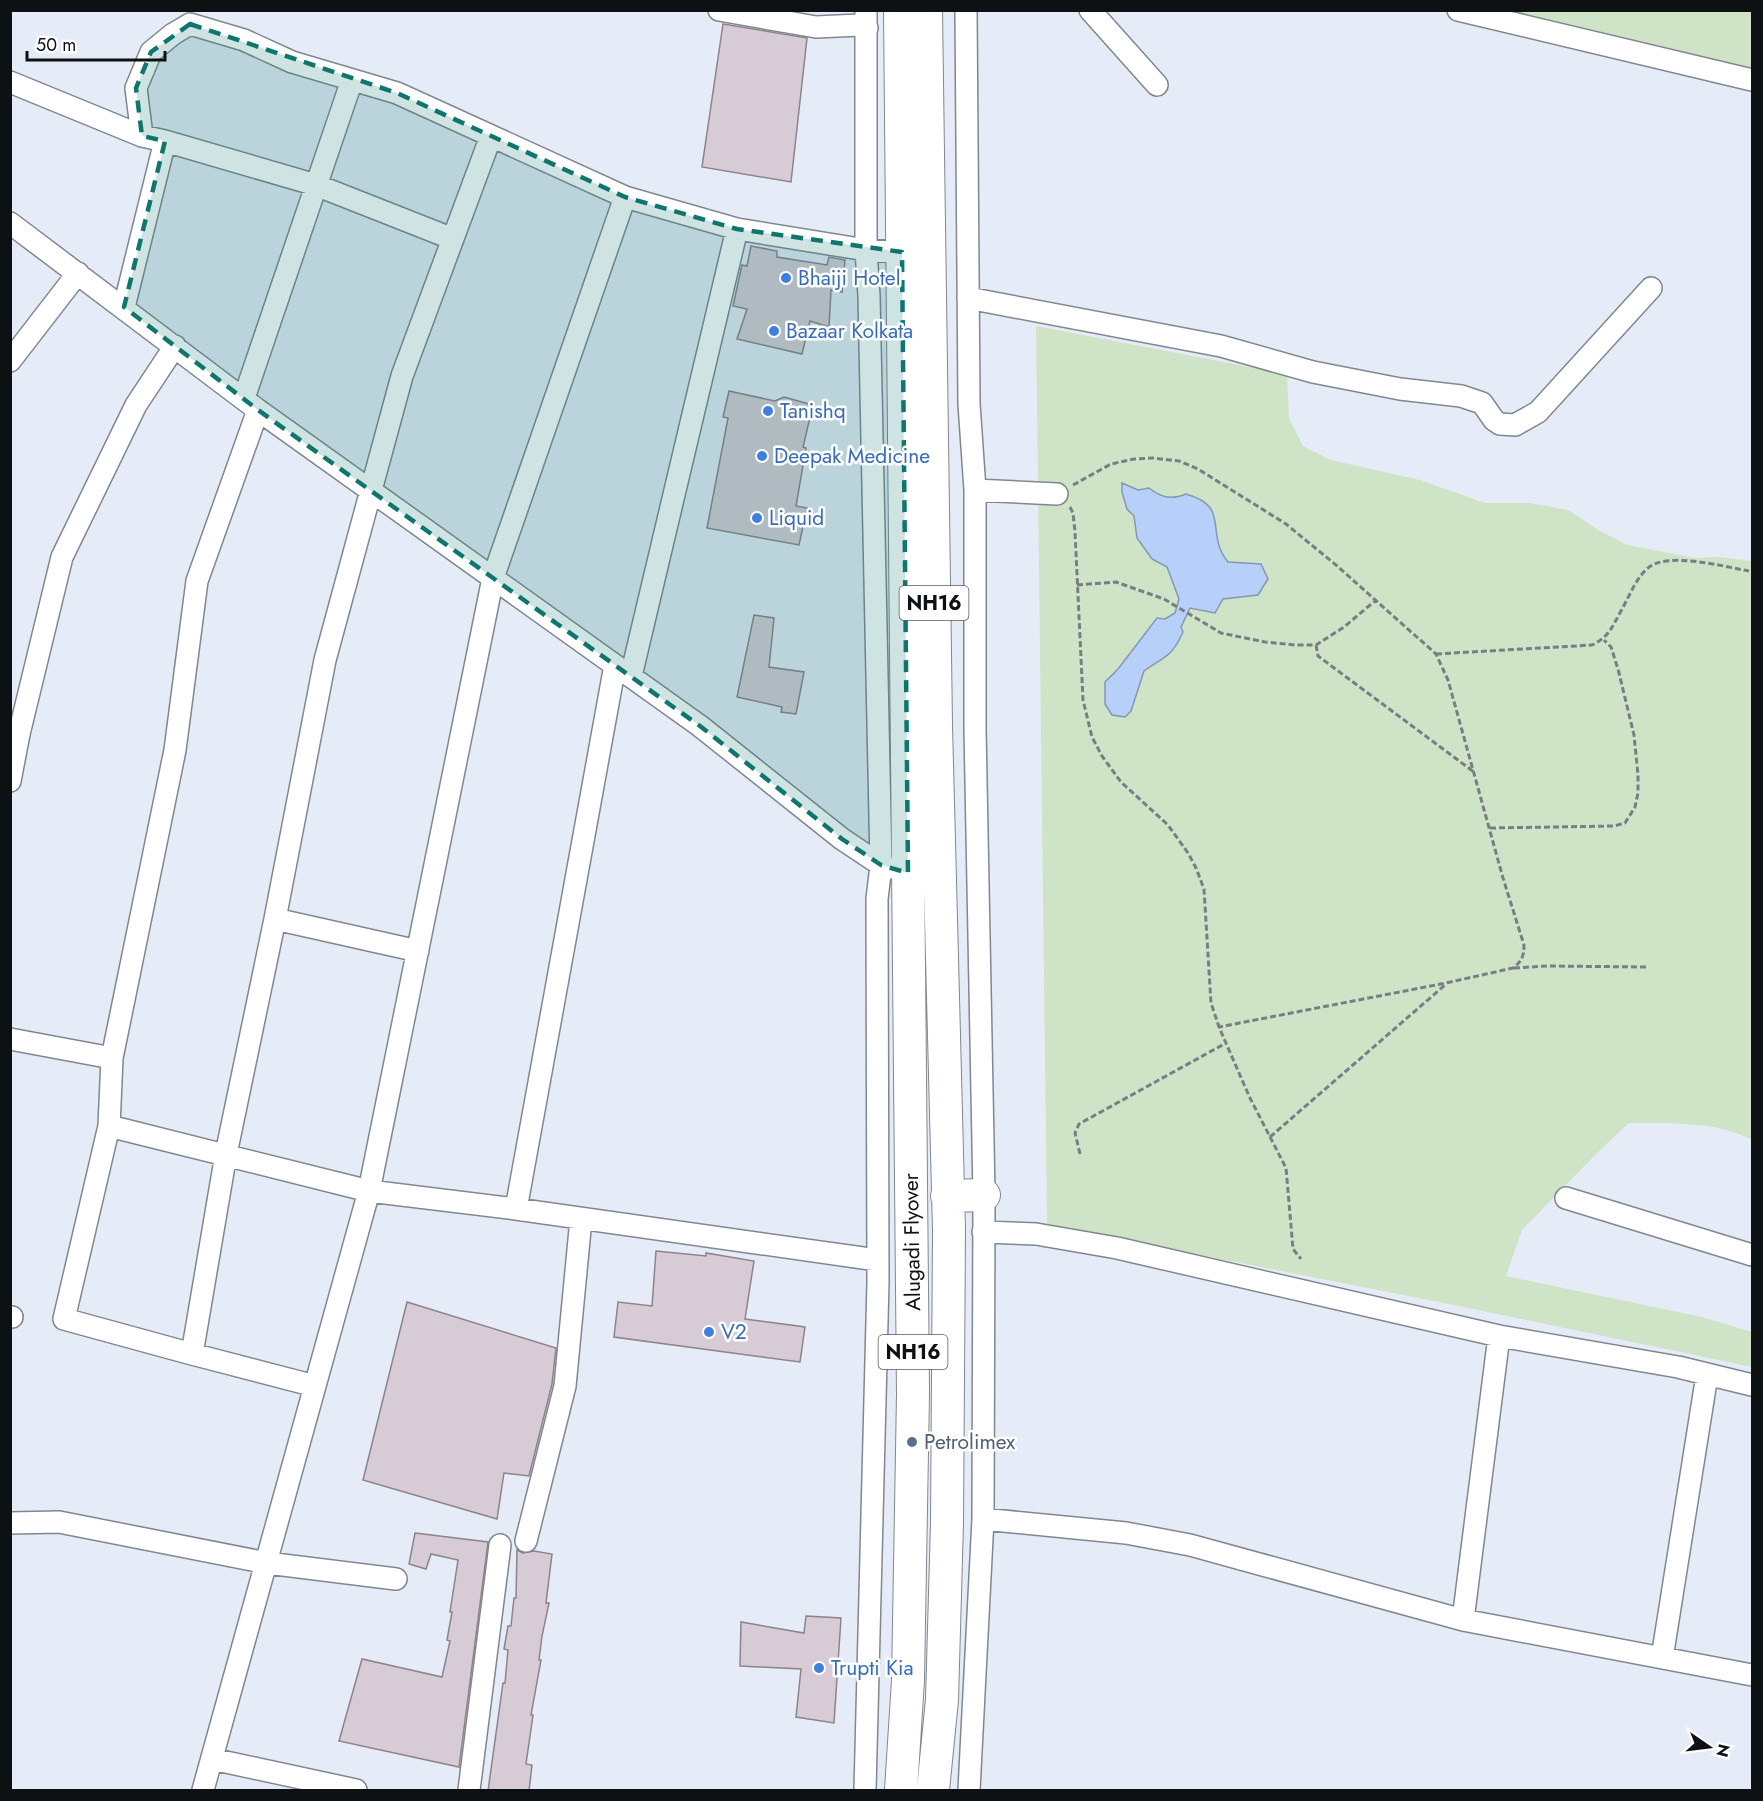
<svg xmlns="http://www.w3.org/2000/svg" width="1763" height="1801" font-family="Jost,sans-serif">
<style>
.green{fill:#cfe4c6}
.water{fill:#b7d0f9;stroke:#8497b4;stroke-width:1.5}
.building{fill:#d7ccd5;stroke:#8d838a;stroke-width:1.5}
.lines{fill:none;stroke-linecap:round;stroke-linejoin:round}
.minor-casing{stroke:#818790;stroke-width:24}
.highway-casing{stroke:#818790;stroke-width:34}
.path{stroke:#797e85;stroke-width:3;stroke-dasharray:6 3;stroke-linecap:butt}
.minor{stroke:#fff;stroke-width:21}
.highway{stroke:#fff;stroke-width:32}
.marked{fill:#0f766e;fill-opacity:0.2;stroke:#0f766e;stroke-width:4.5;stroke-dasharray:12 8;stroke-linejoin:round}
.shop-dot{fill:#3f7fe0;stroke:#fff;stroke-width:2}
.service-dot{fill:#5c6f8a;stroke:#fff;stroke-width:2}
.labels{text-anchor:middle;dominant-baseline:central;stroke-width:5;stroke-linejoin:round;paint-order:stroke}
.shield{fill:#fff;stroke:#56585a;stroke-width:1.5}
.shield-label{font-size:20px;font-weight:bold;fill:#0e1114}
.shop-label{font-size:21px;fill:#366cbe;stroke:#fff;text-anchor:start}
.street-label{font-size:21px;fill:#0e1114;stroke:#fff}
.service-label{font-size:21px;fill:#4e5e75;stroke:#fff;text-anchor:start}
</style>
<rect width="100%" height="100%" fill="#e6ecf7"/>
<!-- green -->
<path class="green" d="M1485,11h267v61z
M1036,326l251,48 2,44 14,28 28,14 89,20 65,23h45l38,7 29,19 30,16 69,13 23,-1 33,4v579c-38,-20 -81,-16 -123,-17l-33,31 -74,76 -16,46 196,41 50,15v35l-293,-61 -412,-81z"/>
<!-- water -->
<path class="water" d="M1122,483l16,7 11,-2c13,10 23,12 37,6 46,13 18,39 42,68l33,2 7,15 -10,16 -35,4 -8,14 -25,-5 -9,19 2,5c-11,25 -18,24 -39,39l-13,40 -6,6 -13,-2 -7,-11v-22l13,-13 39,-51 8,1 10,-6 4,-14 -12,-32 -15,-8 -15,-21 -3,-22 -7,-7 -5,-17z"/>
<!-- building -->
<path class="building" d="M723,24l84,14 -16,144 -89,-15z
M751,246l26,5v6l50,8 2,-8 16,3 -3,32 -11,-2 -2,37 -19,-6 -8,33 -65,-15 10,-30 -14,-3 9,-41 5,1z
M729,391l46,10 9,-4 29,8 -10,42 3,1 -10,58 11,2 -8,37 -92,-17 21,-110 -5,-1z
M754,615l20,3 -5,49 35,5 -8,42 -15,-2 1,-5 -45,-10z
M656,1251l50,5v-3l48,8 -9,58 60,8 -5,35 -186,-25 4,-35 34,4z
M407,1302l149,46 -4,36 -23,92 -25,-3 -7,46 -134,-39z
M415,1533l73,9 -29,225 -120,-26 23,-82 80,18 8,-36 -3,-1 5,-28h-2l8,-52 -27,-6 -5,15 -17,-5z
M517,1550l6,3 11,-2 18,3 -6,49h3l-7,33 -3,24h2l-10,55h2l-7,49 6,1 -3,26h-41l15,-108h2l3,-33 -4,-1 4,-23h3l3,-28h2z
M806,1616l35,2 -7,105 -38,-6 5,-48 -61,-3 1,-44 63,11z"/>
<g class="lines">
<!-- minor casing -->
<g class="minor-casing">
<path id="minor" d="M719,10l97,17 44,-2 7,3
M966,10l3,394 6,86v239l9,466 -1,324 -14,271
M1090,10l67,75
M1458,10l294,70
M10,82l132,54 23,5 -41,166
M142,136l-6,-48 15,-36 22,-18 17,-10 54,16 48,22 105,31 228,104 112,32 129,21 36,2
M165,141l151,44 137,54
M10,223l248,187 442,316 142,113 39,26 9,3
M968,298l253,48 92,26 87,17 61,7 21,7 12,17 6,4 15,1 23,-13 113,-124
M10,361l68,-88
M244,398l108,-318
M975,490l82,4
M631,676l106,-447
M10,781l9,-47 43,-177 74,-152 39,-59
M275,919l143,32
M10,1039l102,19 -3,68 260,65 124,-613 132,-381
M112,1058l63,-308 22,-169 61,-171
M109,1126l-45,193 128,35
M1566,1198l186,57
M516,1209l99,-544
M983,1232l53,2 81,14 382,88 179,31 74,18
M10,1317h2
M315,1386l-123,-32 34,-200 49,-235 50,-259 77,-284 89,-240
M983,1519l143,14 64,12 273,75 289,55
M10,1523l49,-1 208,41 129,16
M526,1541l39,-155 16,-167
M1463,1620l36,-284
M1662,1658l45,-283
M212,1759l144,31
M203,1790l166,-599 147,18 361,51
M469,1790l31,-245
M865,1790l13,-508 -1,-383 4,-34 -12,-569 -3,-46v-240"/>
</g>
<!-- highway casing -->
<g class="highway-casing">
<path id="highway" d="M900,10l13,1384 -5,286 -7,110
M926,10l10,715 13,505 -2,293 -5,177 -9,90
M947,1196l37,-1"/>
</g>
<!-- path -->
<path class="path" d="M1073,485l38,-21 23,-5 19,-1 26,3 19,8 88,55 50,41 100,89 12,26 55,198 21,67c0,11 -2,16 -11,23l-67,15 -227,44
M1070,507l3,6 2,19 8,168 9,37 10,19 19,26 47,43 20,28 8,15 8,21 7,114 8,24 31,71 36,70 7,81 8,10
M1077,585l39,-3 48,17 57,34 44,9 30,3h21l28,-18 32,-27
M1316,645l2,11 156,116
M1436,654l156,-9c17,-8 20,-18 29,-34 8,-14 15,-33 27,-43 19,-17 78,-1 101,3
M1490,828l124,-2 11,-3 10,-16 3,-14v-18l-4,-40 -16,-66 -7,-22 -7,-7
M1514,968l33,-2 102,1
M1270,1137l175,-152
M1080,1154l-5,-21 4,-9 147,-81"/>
<!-- minor -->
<use href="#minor" class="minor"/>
<!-- highway -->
<use href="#highway" class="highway"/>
</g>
<!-- marked area -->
<path class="marked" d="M190,24l207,69 228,104 112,32 165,23 6,621 -27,-8 -39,-26 -142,-113 -442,-316 -134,-103 41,-166 -23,-5 -6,-48 15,-36z"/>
<!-- markers -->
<g class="shop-dot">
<circle cx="786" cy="278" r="6"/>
<circle cx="774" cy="331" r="6"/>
<circle cx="768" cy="411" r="6"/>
<circle cx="762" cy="456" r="6"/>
<circle cx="757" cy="518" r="6"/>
<circle cx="709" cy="1332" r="6"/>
<circle cx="819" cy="1668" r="6"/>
</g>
<circle class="service-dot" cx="912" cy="1442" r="6"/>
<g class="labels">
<!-- shield labels -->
<g class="shield">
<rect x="899.5" y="586" width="69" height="34" rx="4.5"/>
<rect x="878.5" y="1335" width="69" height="34" rx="4.5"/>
</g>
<g class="shield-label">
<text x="934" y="603">NH16</text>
<text x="913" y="1352">NH16</text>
</g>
<!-- shop labels -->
<g class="shop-label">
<text x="798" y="278">Bhaiji Hotel</text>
<text x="786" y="331">Bazaar Kolkata</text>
<text x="780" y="411">Tanishq</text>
<text x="774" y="456">Deepak Medicine</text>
<text x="769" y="518">Liquid</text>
<text x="721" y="1332">V2</text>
<text x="831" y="1668">Trupti Kia</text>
</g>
<!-- street labels -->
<g class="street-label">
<text transform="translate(912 1242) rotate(-91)">Alugadi Flyover</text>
</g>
<!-- service labels -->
<g class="service-label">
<text x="924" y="1442">Petrolimex</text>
</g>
</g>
<!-- border -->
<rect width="1763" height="1801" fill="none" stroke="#0e1114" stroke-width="24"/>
<!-- north arrow -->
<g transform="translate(1709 1747) rotate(104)" stroke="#ffffff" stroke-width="4.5" paint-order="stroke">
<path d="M0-4.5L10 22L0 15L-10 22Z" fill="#0e1114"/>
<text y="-9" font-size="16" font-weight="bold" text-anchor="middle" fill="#0e1114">N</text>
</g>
<!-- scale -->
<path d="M27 51v9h138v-9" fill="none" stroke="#0e1114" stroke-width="3"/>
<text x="36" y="51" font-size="18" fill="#0e1114" stroke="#ffffff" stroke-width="4.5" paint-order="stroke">50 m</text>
</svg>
